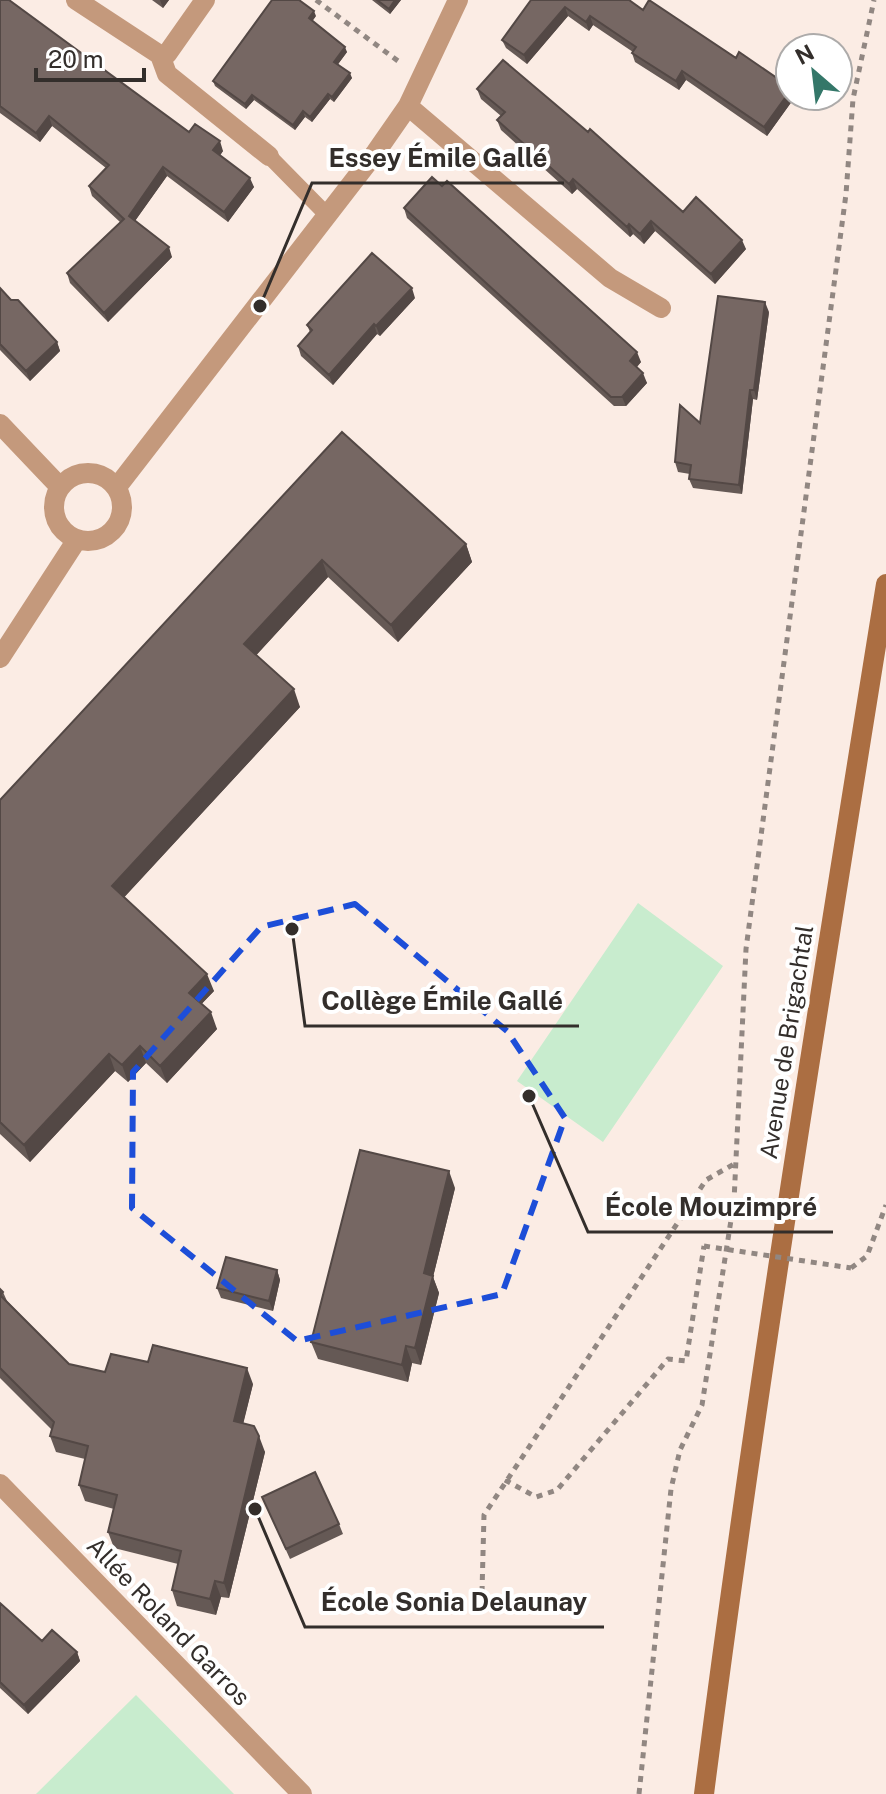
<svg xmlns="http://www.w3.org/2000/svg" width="886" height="1794" font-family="'Public Sans',sans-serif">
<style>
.pitch{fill:#c8ecce}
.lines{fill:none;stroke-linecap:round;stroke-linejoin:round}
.path{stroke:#918782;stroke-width:5;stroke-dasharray:6 6;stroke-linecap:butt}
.lane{stroke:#c4997c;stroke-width:16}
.street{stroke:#c4997c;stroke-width:20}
.secondary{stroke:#ab6e42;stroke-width:20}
.path-bridge{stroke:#918782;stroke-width:5;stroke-dasharray:6 6;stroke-linecap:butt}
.wall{fill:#655955}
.shaded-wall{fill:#534845}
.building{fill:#766763;stroke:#534845;stroke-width:2}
.marked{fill:none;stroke:#1d4ed8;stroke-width:6;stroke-dasharray:16 10;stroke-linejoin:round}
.labels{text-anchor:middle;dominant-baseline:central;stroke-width:8;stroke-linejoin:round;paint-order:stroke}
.street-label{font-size:24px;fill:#332e2b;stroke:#fff}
.leader{fill:none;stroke:#332e2b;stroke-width:3}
.callout-dot{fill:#332e2b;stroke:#fff;stroke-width:3}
.callout-label{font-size:26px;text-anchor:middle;font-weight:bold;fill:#332e2b;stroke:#fff;stroke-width:8;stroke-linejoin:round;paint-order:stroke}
</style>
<rect width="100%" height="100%" fill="#fbece4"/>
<!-- pitch -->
<path class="pitch" d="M638,903l85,63 -120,176 -86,-61z
M136,1695l98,99h-198z"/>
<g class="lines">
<!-- path -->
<path class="path" d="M316,0l82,61
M851,1268l16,-12 19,-51
M505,1480l31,17 21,-7 111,-131 18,2 18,-115
M482,1592l2,-77 222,-335 28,-16
M639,1794l32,-305 9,-39 22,-45 32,-204 12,-252 100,-755 7,-95 21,-99"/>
<!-- lane -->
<path class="lane" d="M269,156l59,60"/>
<!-- street -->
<path class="street" d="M76,0l84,55 7,-1 38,-54
M160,55l7,19 102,82
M408,106l202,172 51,30
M0,424l60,63
M54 507a34 34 0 1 1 68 0a34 34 0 1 1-68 0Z
M117,487l259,-335 32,-46 50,-106
M0,658l76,-117
M0,1484l302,310"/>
<!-- secondary -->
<path class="secondary" d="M704,1794c52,-405 117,-807 182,-1210"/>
<!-- path-bridge -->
<path class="path-bridge" d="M704,1246l147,22"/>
</g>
<!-- wall -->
<path class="wall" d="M0,0l189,132 34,19 -3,4 34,32 -26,35 -61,-46 -32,45 37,36 -64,65 -38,-39 -3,-10 53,-51 -28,-26 -3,-10 17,-18 -54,-42 -12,16 -40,-29z
M152,0h17l-6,8z
M372,0h29l-11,14z
M531,0l112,10 152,87 -28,39 -81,-56 -7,10 -44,-28 -3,-9 1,-1 -40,-27 -4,6 -21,-15 -41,48 -21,-16 -4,-8z
M316,16l-4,5 35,31 -9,12 14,14 -18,24 -4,-3 -18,23 -7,-5 -10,13 -41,-30 -8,9 -31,-23 -2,-5z
M477,89l206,123 63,37 -31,35 -60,-53 -11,13 -11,-10 -3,3 -53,-48 -5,5 -71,-64 -4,-10 4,-4 -20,-17z
M404,208l237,154 -4,5 10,16 -21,23h-12l-207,-188z
M0,288l11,12 46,42 3,9 -30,30 -30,-31z
M415,298l-35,38 -3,-2 -44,51 -32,-29 -3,-10 12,-14 -3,-7z
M769,312l-12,88 -4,-1 -11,95 -49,-6 -4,-9 1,-5 -12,-2 -3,-10z
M342,432l124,112 6,18 -74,80 -70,-65 -72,78 44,52 -176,190 90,94 -13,13 16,25 -50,54 -21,-20 -18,19 -13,-11 -85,91 -30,-28v-334z
M455,1188l-22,89 6,16 -18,72 -9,-2 -4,19 -90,-23 -7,-17z
M277,1270l3,10 -7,31 -52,-13 -4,-10z
M0,1289l3,3 4,9 62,63 36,8 148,12 -10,39 22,29 -36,146 -8,-1 -5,18 -39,-9 -5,-16 6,-26 -64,-16 -6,-16 6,-23 -29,-8 -6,-16 6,-26 -29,-7 -6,-16 2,-6 -52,-52z
M262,1497l77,27 4,10 -53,25z
M0,1603l42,38 35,11 3,9 -52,53 -28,-26z"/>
<!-- shaded-wall -->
<path class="shaded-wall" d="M160,0h9l-6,8z
M395,0h6l-11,14 -1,-5z
M565,7l3,9 -41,48 -3,-9z
M314,11l2,5 -5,7 -2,-5z
M590,16l3,9 -4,6 -3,-9z
M345,47l2,5 -11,15 -2,-5z
M682,71l4,9 -7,10 -3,-9z
M350,73l2,5 -18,24 -2,-5z
M790,91v5h4l1,1 -28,39 -3,-9z
M328,94l2,5 -18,23 -2,-5z
M252,95l2,5 -8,9 -1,-5z
M303,111l2,6 -10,13 -2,-5z
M49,116l3,10 -12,16 -4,-9z
M220,141l3,10 -6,9 -4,-10z
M163,167l4,9 -35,49 -3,-9z
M250,178l4,9 -26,35 -4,-10z
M573,179l4,10 -5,5 -3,-10z
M651,221l4,10 -11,13 -4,-10z
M629,224l4,10 -3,3 -3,-10z
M742,240l4,9 -31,35 -4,-10z
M169,247l3,10 -64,65 -4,-9z
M412,288l3,10 -35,38 -4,-10z
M765,302l4,10 -12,88 -3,-10z
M374,324l3,10 -44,51 -4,-10z
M57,342l3,9 -30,30 -4,-10z
M637,352l4,10 -8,9 -3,-10z
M643,373l4,10 -21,23 -4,-9z
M750,390l3,9 -11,95 -3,-9z
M466,544l6,18 -74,80 -7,-17z
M322,560l6,17 -77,84 -7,-17z
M294,689l6,18 -181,196 -7,-17z
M207,974l7,17 -18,19 -7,-17z
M211,1012l6,17 -50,54 -7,-17z
M140,1046l6,17 -18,19 -6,-17z
M109,1054l6,17 -85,91 -6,-17z
M449,1171l6,17 -22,89 6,16 -18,72 -6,-17 9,-75z
M277,1270l3,10 -7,31 -4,-10z
M406,1346l6,17 -4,19 -6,-17z
M247,1368l6,16 -13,53 -6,-16z
M259,1436l6,16 -36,146 -5,-15z
M215,1581l6,16 -5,18 -6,-16z
M77,1652l3,9 -52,53 -4,-9z"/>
<!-- building -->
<path class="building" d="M0,0h9l180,132 6,-8 25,17 -7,9 37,28 -26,34 -61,-45 -34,49 40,31 -65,66 -37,-40 57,-54 -35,-33 20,-21 -60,-49 -13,17 -36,-27z
M272,0h27l15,11 -5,7 36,29 -11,15 16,11 -18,24 -4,-3 -18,23 -7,-6 -10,14 -41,-30 -7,9 -32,-23z
M377,0h18l-6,9z
M531,0h98l14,10 6,-10 87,58 3,-6 51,35v4l-26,36 -82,-56 -6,10 -44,-28 4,-6 -46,-31 -4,6 -21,-15 -41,48 -22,-15z
M503,60l85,72 2,-3 93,83 13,-15 46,43 -31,34 -60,-53 -11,13 -11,-10 -2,3 -54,-48 -4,5 -72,-64 8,-8 -28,-23z
M432,177l10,9 5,-5 190,171 -7,9 13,12 -21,24h-11l-207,-189z
M372,253l40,35 -36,38 -2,-2 -45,51 -31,-29 14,-16 -5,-5z
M0,288l11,12h7l39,42 -31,29 -26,-27z
M718,296l47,6 -11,88h-4l-11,95 -50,-6 2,-14 -16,-3 5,-57 20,18z
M342,432l124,112 -75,81 -69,-65 -78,84 50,45 -182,197 95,88 -18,19 22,19 -51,54 -20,-20 -18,19 -13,-11 -85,91 -24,-23v-322z
M360,1150l89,21 -25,102 9,3 -18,72 -9,-2 -4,19 -91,-23z
M226,1257l51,13 -8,31 -52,-13z
M0,1289l3,3 -3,3 69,69 36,8 6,-18 37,8 5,-17 94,23 -13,53 20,5 5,10 -35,147 -9,-2 -5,18 -38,-9 9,-39 -73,-19 9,-37 -38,-10 9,-39 -38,-10 4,-14 -54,-54z
M315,1472l24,52 -53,25 -24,-52z
M0,1603l42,38 10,-11 25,22 -53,53 -24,-23z"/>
<!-- marked area -->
<path class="marked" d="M355,904l152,127 58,87 -63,176 -205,47 -165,-133 1,-136 128,-145z"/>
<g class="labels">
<!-- street labels -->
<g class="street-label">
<text transform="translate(786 1042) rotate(-81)">Avenue de Brigachtal</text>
<text transform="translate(169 1621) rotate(46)">Allée Roland Garros</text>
</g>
</g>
<!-- callouts -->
<path class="leader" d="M260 306L312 183H564M292 929L305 1026H579M529 1096L588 1232H833M255 1509L305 1627H604"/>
<g class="callout-dot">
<circle cx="260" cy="306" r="8"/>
<circle cx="292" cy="929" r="8"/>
<circle cx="529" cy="1096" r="8"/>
<circle cx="255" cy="1509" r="8"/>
</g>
<g class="callout-label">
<text x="438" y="167">Essey Émile Gallé</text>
<text x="442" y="1010">Collège Émile Gallé</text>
<text x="711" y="1216">École Mouzimpré</text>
<text x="454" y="1611">École Sonia Delaunay</text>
</g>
<!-- north arrow -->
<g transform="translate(814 72) rotate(332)"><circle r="38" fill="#ffffff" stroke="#adabaa" stroke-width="2"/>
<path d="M0-6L14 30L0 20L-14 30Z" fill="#347769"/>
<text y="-12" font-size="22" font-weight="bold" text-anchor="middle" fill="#332e2b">N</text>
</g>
<!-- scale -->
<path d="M36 68v12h108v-12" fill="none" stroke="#332e2b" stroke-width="4"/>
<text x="48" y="68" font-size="24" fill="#332e2b" stroke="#ffffff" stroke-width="6" paint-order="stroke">20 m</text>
</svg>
